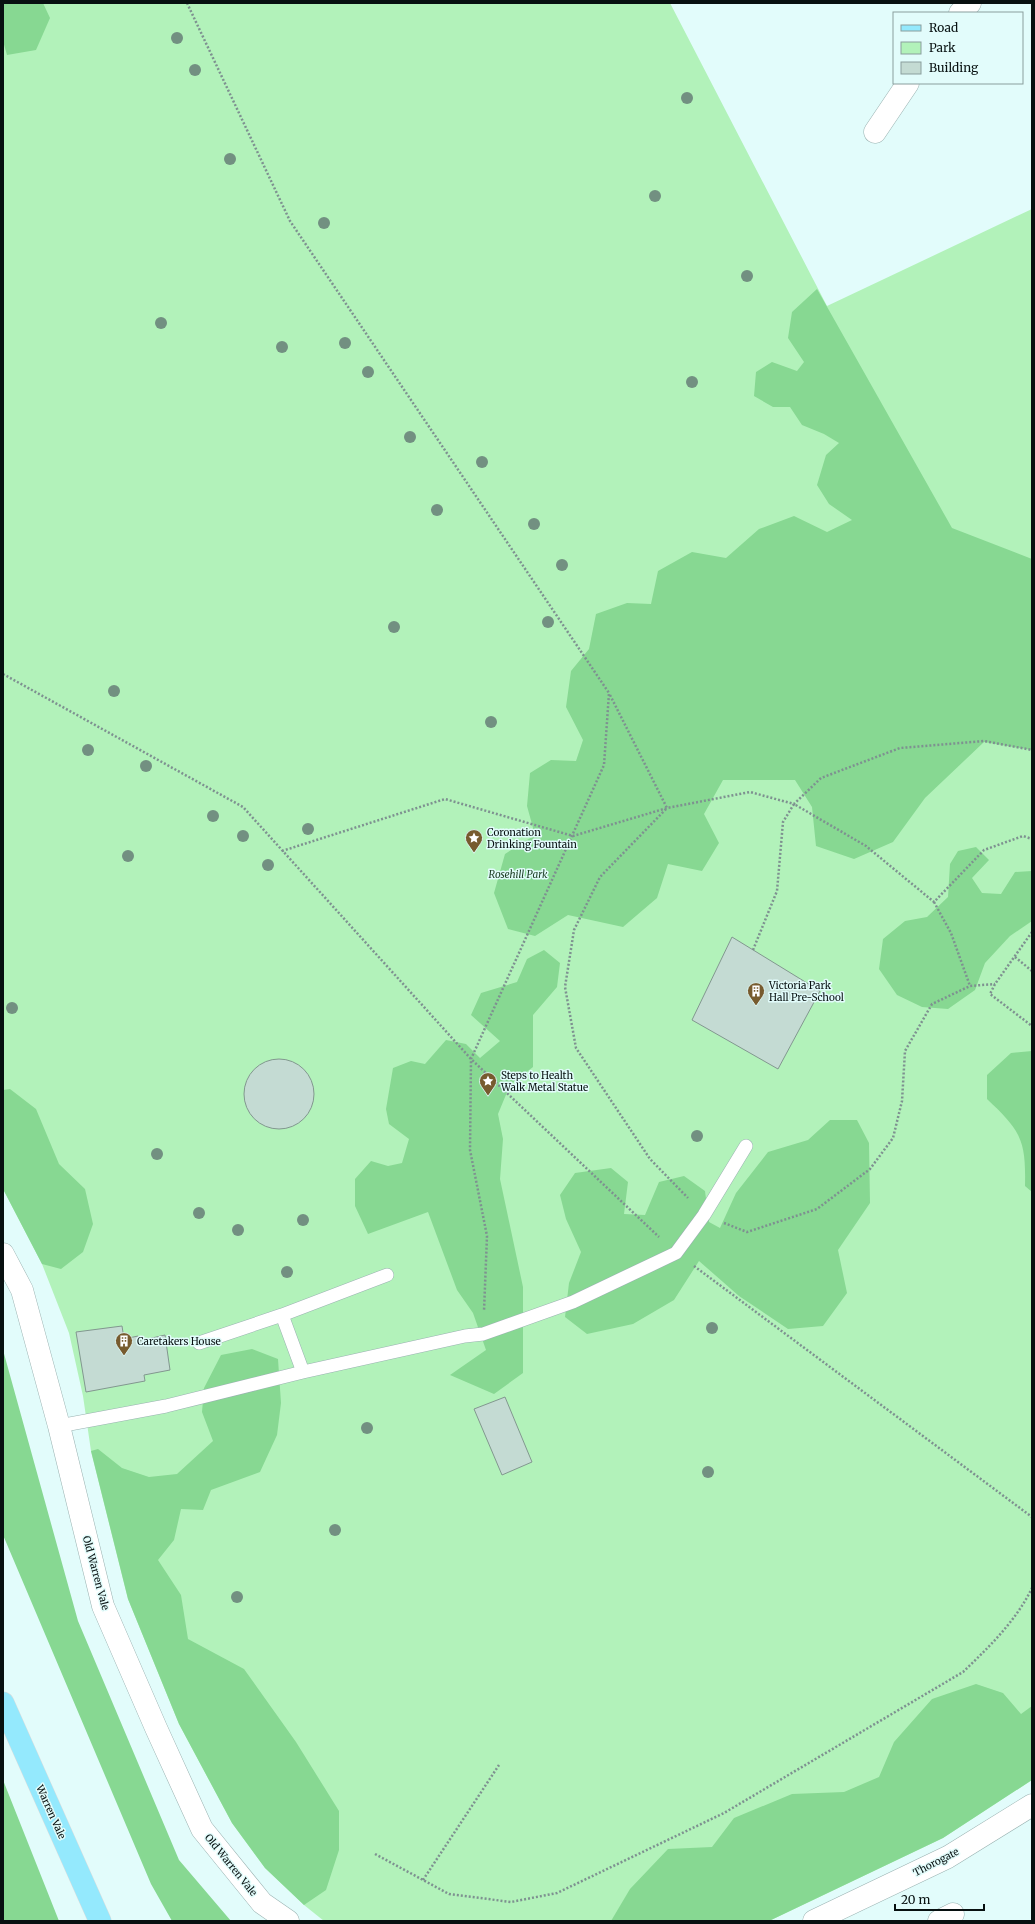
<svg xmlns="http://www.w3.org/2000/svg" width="1035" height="1924" font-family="Merriweather,serif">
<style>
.green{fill:#b2f2ba}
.forest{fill:#87d892}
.building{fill:#c4dbd3;stroke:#82978f}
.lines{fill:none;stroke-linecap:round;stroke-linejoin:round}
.service-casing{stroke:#9ab2b1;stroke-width:14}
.minor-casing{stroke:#9ab2b1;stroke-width:23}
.tertiary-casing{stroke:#9ab2b1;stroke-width:23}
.primary-casing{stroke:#dcdede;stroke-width:23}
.path{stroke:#7e9190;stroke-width:2.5;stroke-dasharray:2 2;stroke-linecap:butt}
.service{stroke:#fff;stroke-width:13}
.minor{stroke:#fff;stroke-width:22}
.tertiary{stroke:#fff;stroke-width:22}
.primary{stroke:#94e9fd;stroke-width:22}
.tree{fill:#729081}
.labels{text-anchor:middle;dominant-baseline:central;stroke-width:3;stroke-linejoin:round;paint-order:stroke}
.poi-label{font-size:10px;fill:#071010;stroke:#e2fcfb;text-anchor:start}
.park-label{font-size:10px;font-style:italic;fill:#17381d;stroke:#e2fcfb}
.street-label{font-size:10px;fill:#071010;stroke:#e2fcfb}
</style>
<rect width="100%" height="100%" fill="#e2fcfb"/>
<!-- green -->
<path class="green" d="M3,3h667l157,303 205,-97v1571l-89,58 -174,83h-445l-20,-16 -39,-37 -33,-45 -53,-99 -51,-125 -37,-148 -8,-55 -14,-63 -27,-69 -39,-75z"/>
<!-- forest -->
<path class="forest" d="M3,3h40l7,15 -14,32 -29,5 -4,-14z
M817,289l135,239 80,31v191l-48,-8 -59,56 -32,44 -39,17 -38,-13 -4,-39 -17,-27h-72l-19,34 15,29 -17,28 -34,-7 -11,34 -34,29 -55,-12 -33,21 -27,-7 -14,-36 11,-39 30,-19 -8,-29 3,-33 21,-13 25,1 7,-21 -17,-33 5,-36 18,-22 7,-35 31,-11 24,1 7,-33 34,-19 34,6 33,-29 35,-13 33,16 25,-12 -23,-16 -12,-19 9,-30 13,-12 -15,-9 -22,-9 -12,-18h-17l-19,-11 2,-24 16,-10 25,9 7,-9 -16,-24 4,-26z
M976,847l13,13 -17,18 10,15 19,1 14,-22 17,-1v50l-22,15 -25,27 -10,27 -27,19 -26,-2 -25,-12 -18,-26 4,-30 22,-18 22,-4 21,-20 2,-33 8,-13z
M544,950l16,13 -3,24 -24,28v52l-23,18 -12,29 5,25 -3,40 23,108v86l-29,21 -44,-19 36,-25 -13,-37 -16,-23 -29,-78 -60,22 -13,-28v-27l16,-18 17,5 14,-3 7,-24 -20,-15 -3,-15 7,-41 18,-7 14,3 21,-24 20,4 14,14 20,-17 -29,-26 10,-22 36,-11 10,-23z
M1032,1051v141l-7,-6c1,-46 -4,-55 -38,-87v-24l24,-22z
M10,1089l26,20 23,55 26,25 8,35 -10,28 -22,17 -19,-5 -39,-75v-99z
M830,1120h27l12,23 1,60 -32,47 9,43 -24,33 -35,3 -49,-33 -40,-35 -25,39 -41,24 -46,10 -22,-17 4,-34 12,-31 -15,-33 -6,-24 15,-22 36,-5 17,14 -4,32 21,1 14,-33 25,-6 21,15 4,31 11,6 16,-35 32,-41 40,-12z
M252,1349l26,10 3,44 -4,32 -17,37 -49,18 -8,20 -22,-1 -7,31 -16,20 23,35 7,44 56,30 52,73 43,69v39l-13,40 -22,15 -39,-37 -33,-45 -53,-99 -51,-125 -37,-148 7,-2 24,19 27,9 28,-3 36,-33 -11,-29 2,-24 17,-33z
M3,1350l75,271 101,239 52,61h-59l-21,-37 -148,-349z
M976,1684l27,9 18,21 11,-8v74l-89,58 -174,83h-158l19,-32 38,-40 44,-2 22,-29 58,-24 52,-2 35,-15 15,-35 38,-43z
M3,1780l56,141h-56z"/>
<!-- building -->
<path class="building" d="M732,937l88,54 -42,78 -86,-49z
M244 1094a35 35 0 1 1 70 0a35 35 0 1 1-70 0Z
M122,1326l2,13 14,-3 1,5 26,-6 5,35 -26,5 1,6 -59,11 -10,-60z
M505,1397l27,65 -30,13 -28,-66z"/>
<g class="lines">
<!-- service casing -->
<g class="service-casing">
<path id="service" d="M199,1343l83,-28
M303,1372l162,-36 18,-2 90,-32 103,-49 28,-38 42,-69
M59,1426l107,-20 137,-34 -21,-57 105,-40"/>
</g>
<!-- minor casing -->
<g class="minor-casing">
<path id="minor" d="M960,13l10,-10
M875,132l33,-49
M939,1921l14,-7"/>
</g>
<!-- tertiary casing -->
<g class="tertiary-casing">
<path id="tertiary" d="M3,1254l19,36 37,136 44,180 53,122 46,101 60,74 26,18
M814,1921l134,-64 84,-52"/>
</g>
<!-- primary casing -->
<g class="primary-casing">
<path id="primary" d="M3,1703l97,218"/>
</g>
<!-- path -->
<path class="path" d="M187,3l103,218 319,472 -5,72 -133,294 -1,91 17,86 -3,75
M3,674l240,133 228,252 188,178
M610,695l57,113 -67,69 -26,53 -9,57 11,61 74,111 38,39
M282,851l163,-52 128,37 94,-28 83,-16 44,12 27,-26 79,-30 84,-7 48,9
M934,902l17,31 19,53
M1032,932l-37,52 -5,10 42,32
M753,950l24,-59 6,-69 11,-18 72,42 68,56 50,-52 39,-14 9,3
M1015,957l17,14
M724,1223l23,9 70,-23 53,-40 23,-31 9,-37 3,-50 27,-47 38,-18 25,-2
M694,1266l338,251
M375,1854l74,40 62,8 46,-9 167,-80 239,-141c26,-25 53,-51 69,-84
M423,1880l76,-115"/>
<!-- service -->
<use href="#service" class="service"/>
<!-- minor -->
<use href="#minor" class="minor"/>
<!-- tertiary -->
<use href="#tertiary" class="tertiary"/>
<!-- primary -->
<use href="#primary" class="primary"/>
</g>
<!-- trees -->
<g class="tree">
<circle cx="177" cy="38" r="6"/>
<circle cx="195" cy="70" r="6"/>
<circle cx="687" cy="98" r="6"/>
<circle cx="230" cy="159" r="6"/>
<circle cx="655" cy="196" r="6"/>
<circle cx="324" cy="223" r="6"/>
<circle cx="747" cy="276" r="6"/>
<circle cx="161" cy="323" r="6"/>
<circle cx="345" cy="343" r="6"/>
<circle cx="282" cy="347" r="6"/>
<circle cx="368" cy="372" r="6"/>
<circle cx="692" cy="382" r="6"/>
<circle cx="410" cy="437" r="6"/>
<circle cx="482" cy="462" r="6"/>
<circle cx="437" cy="510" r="6"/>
<circle cx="534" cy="524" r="6"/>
<circle cx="562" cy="565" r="6"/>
<circle cx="548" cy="622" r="6"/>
<circle cx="394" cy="627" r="6"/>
<circle cx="114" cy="691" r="6"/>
<circle cx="491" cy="722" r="6"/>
<circle cx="88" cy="750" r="6"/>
<circle cx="146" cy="766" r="6"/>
<circle cx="213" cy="816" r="6"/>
<circle cx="308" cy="829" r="6"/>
<circle cx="243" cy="836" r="6"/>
<circle cx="128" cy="856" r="6"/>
<circle cx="268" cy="865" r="6"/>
<circle cx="12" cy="1008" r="6"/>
<circle cx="697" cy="1136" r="6"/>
<circle cx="157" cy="1154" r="6"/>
<circle cx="199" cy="1213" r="6"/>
<circle cx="303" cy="1220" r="6"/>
<circle cx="238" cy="1230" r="6"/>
<circle cx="287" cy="1272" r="6"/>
<circle cx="712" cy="1328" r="6"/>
<circle cx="367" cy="1428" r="6"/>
<circle cx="708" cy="1472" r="6"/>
<circle cx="335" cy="1530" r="6"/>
<circle cx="237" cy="1597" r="6"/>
</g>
<!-- icons -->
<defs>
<g id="sight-pin" transform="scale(0.9)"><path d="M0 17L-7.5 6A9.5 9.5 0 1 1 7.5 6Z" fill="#775b2e" stroke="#e2fcfb"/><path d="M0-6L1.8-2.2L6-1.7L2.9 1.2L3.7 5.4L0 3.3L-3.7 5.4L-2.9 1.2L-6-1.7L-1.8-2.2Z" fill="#fff"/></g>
<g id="building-pin" transform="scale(0.9)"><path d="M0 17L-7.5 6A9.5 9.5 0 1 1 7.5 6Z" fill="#775b2e" stroke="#e2fcfb"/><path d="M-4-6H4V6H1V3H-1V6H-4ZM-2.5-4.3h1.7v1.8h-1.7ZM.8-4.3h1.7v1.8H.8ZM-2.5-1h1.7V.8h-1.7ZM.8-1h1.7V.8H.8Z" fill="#fff"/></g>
</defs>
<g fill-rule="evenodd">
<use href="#sight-pin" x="474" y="838"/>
<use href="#building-pin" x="756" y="991"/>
<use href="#sight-pin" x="488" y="1081"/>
<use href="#building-pin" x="124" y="1341"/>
</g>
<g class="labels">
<!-- poi labels -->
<g class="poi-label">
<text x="487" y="832">Coronation<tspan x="487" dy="12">Drinking Fountain</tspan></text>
<text x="769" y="985">Victoria Park<tspan x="769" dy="12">Hall Pre-School</tspan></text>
<text x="501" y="1075">Steps to Health<tspan x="501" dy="12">Walk Metal Statue</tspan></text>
<text x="137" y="1341">Caretakers House</text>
</g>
<!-- park labels -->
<g class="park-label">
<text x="518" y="874">Rosehill Park</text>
</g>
<!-- street labels -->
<g class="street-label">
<text transform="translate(96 1573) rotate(75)">Old Warren Vale</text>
<text transform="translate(51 1812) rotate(66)">Warren Vale</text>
<text transform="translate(936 1862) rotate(-27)">Thorogate</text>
<text transform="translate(231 1865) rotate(51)">Old Warren Vale</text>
</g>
</g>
<!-- border -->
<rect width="1035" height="1924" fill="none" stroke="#071010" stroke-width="8"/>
<!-- legend -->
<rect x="893" y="12" width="130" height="72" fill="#e2fcfb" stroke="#8a9e9d"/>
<rect x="901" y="25" width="20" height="6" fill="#94e9fd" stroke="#8a9e9d"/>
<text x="929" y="32" font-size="12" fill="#071010">Road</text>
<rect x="901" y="42" width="20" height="12" fill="#b2f2ba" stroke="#8a9e9d"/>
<text x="929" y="52" font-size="12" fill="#071010">Park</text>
<rect x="901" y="62" width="20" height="12" fill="#c4dbd3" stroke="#8a9e9d"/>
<text x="929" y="72" font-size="12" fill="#071010">Building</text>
<!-- scale -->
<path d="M895 1904v6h89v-6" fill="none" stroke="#071010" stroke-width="2"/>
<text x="901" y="1904" font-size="12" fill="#071010" stroke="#e2fcfb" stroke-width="3" paint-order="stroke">20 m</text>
</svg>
